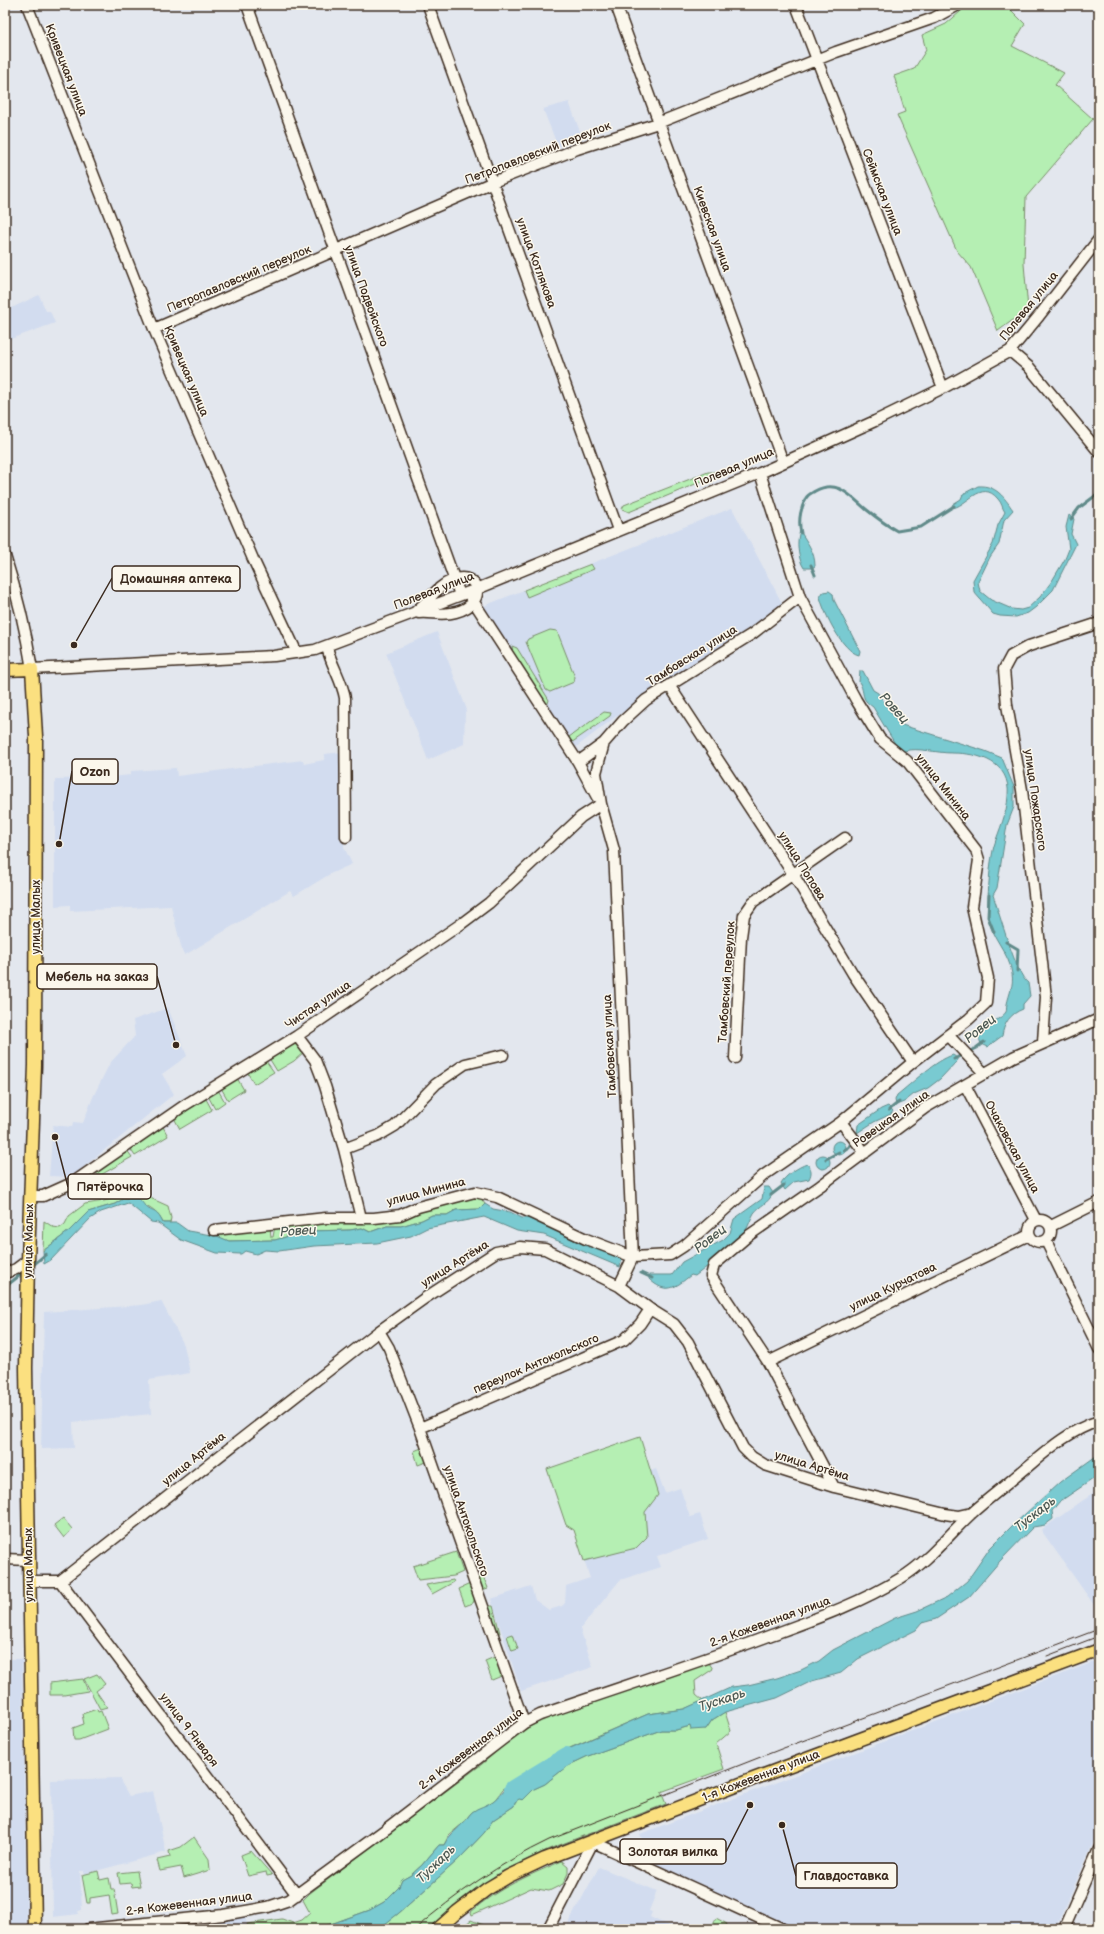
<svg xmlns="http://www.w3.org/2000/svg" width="1104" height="1934" font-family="'Balsamiq Sans',sans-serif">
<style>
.built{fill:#d2dcef}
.green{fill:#b5efb3;stroke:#788c68}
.water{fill:#79cad1;stroke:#608a89}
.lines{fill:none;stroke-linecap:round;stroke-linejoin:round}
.stream{stroke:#608a89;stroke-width:3}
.river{stroke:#79cad1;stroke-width:18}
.minor-casing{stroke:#3b2a1e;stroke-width:13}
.major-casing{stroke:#3b2a1e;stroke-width:15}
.minor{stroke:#fbf7ec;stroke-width:10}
.major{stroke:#fbe080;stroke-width:12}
.tram{stroke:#3b2a1e;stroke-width:1}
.labels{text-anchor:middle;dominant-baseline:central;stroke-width:3;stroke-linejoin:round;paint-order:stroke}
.street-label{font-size:12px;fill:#3b2a1e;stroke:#fbf7ec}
.water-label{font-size:13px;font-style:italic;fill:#4e5a54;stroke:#fbf7ec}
.leader{fill:none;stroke:#3b2a1e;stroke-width:1.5}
.callout-dot{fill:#3b2a1e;stroke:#fbf7ec;stroke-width:1.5}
.callout{fill:#fbf7ec;stroke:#3b2a1e;stroke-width:1.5}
.callout-label{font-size:13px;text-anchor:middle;font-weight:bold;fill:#3b2a1e}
</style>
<rect width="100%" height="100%" fill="#e3e7ee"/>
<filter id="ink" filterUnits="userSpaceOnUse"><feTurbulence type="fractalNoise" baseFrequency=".025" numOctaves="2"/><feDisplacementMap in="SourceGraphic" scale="8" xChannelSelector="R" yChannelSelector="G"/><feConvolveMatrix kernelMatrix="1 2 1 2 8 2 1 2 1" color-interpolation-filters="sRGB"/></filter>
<g filter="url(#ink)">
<!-- built -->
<path class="built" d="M569,102l13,35 -24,10 -15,-38z
M39,295l7,16h4l5,12 -50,18v-30z
M732,508l51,97 -101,71 -17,8 -51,34 -39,30 -94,-141z
M437,632l30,78 -2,2 -1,32 -36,16 -42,-107z
M343,752l1,95 8,17 -22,10 -36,22 -4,-5 -105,64 -3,-5 -11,-44 -101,5v-6l-15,1v-127l47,-1 29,-3v-4l45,-3 1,8 126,-16 1,4 20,-4 1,-6z
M168,1008l19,48 -25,18 12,20 -103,83 -22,-1 4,-51 19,2 1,-5 10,1 10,-26 17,-34 25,-27 -2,-16z
M161,1301l23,44 6,28 -41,7 2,34 -78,8 1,26 -33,1 3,-137 98,-7z
M640,1437l11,34 5,-2 9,24 15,-5 10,29 10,-3 8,25 -51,17 4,11 -41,13 -40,49 13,38 -72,24 -30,-92 40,-13 4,14 14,10 13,-4 3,-3 1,-17 24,-8 -16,-48 -8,-5 -19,-56z
M1099,1489v123l-58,-82z
M5,1659h17l5,270h-22z
M1099,1660v170l-44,99h-264l-138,-61 -13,-34z
M121,1778v4l8,14 24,-5 13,61 -81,22 -1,-3h-4l2,39 -4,1 1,3 -26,3 -2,-137z
M599,1867l58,24 -8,20 3,1 -2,5 25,12h-110z
M244,1915l5,14h-124z"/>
<!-- green -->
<path class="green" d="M968,5h38l19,19 -13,22 52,27 -9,12 38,34 -67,78 -2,67 4,45 -30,22 -27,-64 -14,-16 -60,-136 8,-3 -11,-36 20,-7 12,-19 -4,-15 24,-11z
M708,472h7l-3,5 -83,35 -7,-3 2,-4z
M591,564l3,5 -67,28 -3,-7z
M550,630l7,1 18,46 -1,5 -24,10 -4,-2 -20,-48 2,-3z
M512,646l5,2 32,52 -2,6 -34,-51z
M604,712l7,1 -1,3 -39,27 -2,-6z
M297,1044l8,7 -11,10 -17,10 -8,-13 20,-12z
M266,1061l8,11 -20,12 -7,-12z
M237,1078l7,12 -16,10 -7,-12z
M218,1090l7,12 -10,7 -7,-13z
M206,1099l6,11 -32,19 -6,-11z
M162,1125l6,11 -33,20 -6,-9z
M126,1149l6,8 -33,19 -4,-5z
M137,1192l31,14 3,12 -1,5h-7c-8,-17 -23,-19 -40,-24l-8,5 -27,8 -19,19 -26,20 1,-30 9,6 7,1 5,-4 4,-8 16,-12 19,-3z
M475,1196l5,1 5,7 -5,5 -24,1 -9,5h-15l-10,5 -21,6h-14l-17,6 -8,-4 -12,2 -43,1 -32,9 -46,1 -18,-6v-3l59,-5 1,10h2l2,-11 142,-16z
M640,1437l18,58 -13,17 2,25 -11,11 -52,13 -10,-31 -8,-5 -19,-56z
M424,1447l5,14 -11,4 -4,-14z
M63,1518l9,11 -8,9 -10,-13z
M456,1552l7,20 -9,4 -36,4 -5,-14z
M483,1576l5,12 -6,2 -5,-12z
M453,1580l1,2 -22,12 -6,-9z
M470,1584l5,14 -2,5 -8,3 -6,-17z
M488,1606h5l7,27 -3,1z
M513,1634l5,15 -6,2 -5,-15z
M497,1656l7,19 -12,5 -7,-19z
M709,1663l4,6 -18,12 1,14 7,6 -19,8 -36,5 -83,36 -19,15v4l-13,8 -5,-2 -25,14 -9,12 -23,12 -9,11 -13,11 -5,10h-5l-17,20 -11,10 -9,5 -3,7 -15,15 -14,8 -53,19h-68l-2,-5 35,-5 11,4 9,-3 8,-7 -7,-13 7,-7 172,-129 35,-30 32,-18z
M97,1674l8,10 -9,7 11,16 -7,2 -16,-30z
M83,1679l5,12 -24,4h-14v-12z
M97,1709l1,3 3,-1 7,18 -29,11h-5l-1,-12 11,-4 -2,-10z
M725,1712l6,19 -15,13 8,25 -63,23 5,12 -117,45 -52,25 -69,55h-51l22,-16 59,-53 26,-27 9,-13 21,-14 1,-4 4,-4 4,2 11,-11 11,-5 22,-18 21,-10 73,-26h15l14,-4 16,3 6,-9z
M194,1837l15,22 1,11 -26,8 -3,-11 -21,4 -3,-11 13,-3 -1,-6 12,-4z
M251,1851l21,24 -5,1 -1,-4 -18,4 -7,-21z
M562,1861l6,5v7l-5,11 -14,7 -18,-3 -59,27 -1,-3c26,-24 59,-37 91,-51z
M98,1871l2,9 9,-2 2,11h3l4,25 -6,1 -3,-20 -19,3v5h-3l-5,-28z
M137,1871l3,15 -8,1 -1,-4 -11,1 -2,-11z
M716,1918l11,6 -2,5h-18l4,-1z
M471,1920l22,9h-33z"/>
<!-- water -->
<path class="water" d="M978,486c18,-1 26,11 35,24l-9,10 -5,24 -9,13 -12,25 2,9 11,9 21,9 9,1 7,-2 12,-11 12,-16 13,-22 4,-10 -3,-22 3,-12 5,4 -3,15 5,10 -23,46 -17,17 -8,6 -12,4 -16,-1 -7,-2 -19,-22 -1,-12 20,-36 5,-19 7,-13c-3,-4 -3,-9 -7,-13 -17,-21 -32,9 -47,9l2,-4 8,-5 2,-5z
M800,531c7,11 15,21 15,35l-3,2h-8c-6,-9 -8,-27 -4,-37z
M829,591l4,3 1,6 26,51 -1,4c-17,-4 -35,-42 -39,-58l3,-5z
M860,671h3l10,19 5,3 18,27 6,5 83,26 17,7 12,29v20l-7,18 -10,63 -4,7c6,17 23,80 35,88l2,13 -7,8v5c-13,5 -19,14 -21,27l-15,11 -6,-3 -2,-6v-6c6,-7 24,-14 27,-20 1,-2 0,-5 1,-8 2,-10 7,-19 5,-30 -2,-21 -22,-37 -24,-58 -1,-6 0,-13 0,-18 1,-17 2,-36 6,-52 5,-16 13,-32 14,-50 3,-34 -29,-43 -56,-43 -16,0 -34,-6 -48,-2l-7,-4 -24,-40c-14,-9 -7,-14 -14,-25z
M953,1055l4,3v3l-17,18 -12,9 -14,6 -10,8 -8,3 -1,-5 2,-5c15,-12 39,-35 56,-40z
M888,1106l5,5 -2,3 -17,8 -17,11 1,-8 23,-16z
M832 1148a7 7 0 1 1 14 0a7 7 0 1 1-14 0Z
M816 1162a7 7 0 1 1 14 0a7 7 0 1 1-14 0Z
M807,1164c5,5 5,9 2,15l-15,3 -9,8 -4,-7c5,-8 17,-16 26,-19z
M764,1187h5l4,6c-5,11 -13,12 -19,20 -3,5 -5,12 -8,17 -15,19 -33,32 -51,46l-4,-1c-16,13 -25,20 -42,4v-4h23l10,-13 41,-22 7,-7 4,-14 28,-20z
M136,1197c5,3 6,5 9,9 8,8 11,2 18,17h14l11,8 29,5 12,5 46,-1 32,-9 43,-1 12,-2 8,4 17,-6h14l21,-6 10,-5h15l9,-5 24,-1 5,-5 8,5 17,3 12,6 13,1 87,39 -2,9 -76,-32 -27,-4 -33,-14 -57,11 -16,8 -34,7 -63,3 -35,5 -14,-1 -9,4 -11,-3 -4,3 -24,-1 -36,-13 -23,-17 -7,-1 -23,-19 -27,9 -11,7 -39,41 -7,4 -1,-13 26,-20 19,-19 27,-8 8,-5z
M1099,1454v21l-40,27 -7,9 1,8 -8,6 -12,2 -33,34 -31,36 -33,22 -14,4 -6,7 -58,29 -17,14 -29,8 -35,17 -52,14 -13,8 -6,9 -15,1 -1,-4 -14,4h-15l-73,26 -21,10 -22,18 -11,5 -11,11 -4,-1 -4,3 -1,4 -21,14 -9,13 -26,27 -59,53 -19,15 -63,1 53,-19 14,-8 15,-15 3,-7 9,-5 11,-10 17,-20h5c5,-10 11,-13 18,-21 4,-3 6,-8 10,-12 6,-5 15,-6 21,-11 13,-10 21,-29 40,-24l13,-8 3,-9 17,-10 82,-36 36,-5 48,-22 16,-2 29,-7 24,-8 18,-9 14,-11 62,-32 22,-7 30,-14 20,-16 23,-33 22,-22 48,-44z"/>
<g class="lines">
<!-- stream -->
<path class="stream" d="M1071,519l8,-11 20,-15
M801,533c-3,-12 -1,-23 5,-35 2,-4 6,-5 9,-7 23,-13 36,6 52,19 10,8 19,15 30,21l24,-4 33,-21
M811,565l4,10
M989,895l-1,22 6,15
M1006,942l12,7 -1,22
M954,1059l22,-11 8,-6
M889,1110l10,-8
M844,1150l5,-3 3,-6
M826,1159l13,-7
M771,1195l13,-10
M32,1266l14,-12
M641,1273l11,5
M5,1287l19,-15"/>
<!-- river -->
<path class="river" d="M513,1789l54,-33"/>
<!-- minor casing -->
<g class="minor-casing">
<path id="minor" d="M27,5l127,324 99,230 44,94
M247,5l213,590
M428,5l190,525
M616,5l167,457
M796,5l147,383
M154,329l339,-147 84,-33 81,-26 178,-71 98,-34 24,-13
M1010,351l19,16 70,85
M5,556c12,38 21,75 27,113l242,-13 41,-6 162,-61 283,-116 115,-52 68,-33 67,-37 29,-35 60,-77
M468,593l110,169 19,35
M416,611c14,-10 19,-24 37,-31 25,-10 37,23 3,32 -13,4 -24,0 -37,1
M327,647c4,18 15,33 18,51l1,139
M669,685l124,189 60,100 60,88
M604,743l-8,30 5,31 13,46 19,407 -14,29
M578,762l26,-19 19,-22 23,-21 106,-66 48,-37
M948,1035l37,39
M297,1036l18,24 10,26 19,63 17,69
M1043,1042l3,-45 -24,-207 -15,-85 -3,-36 7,-13 18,-10 70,-23
M735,1058l6,-121 3,-22 9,-13 92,-64
M965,1085l71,135
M841,1122l24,31
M344,1149l34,-13 17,-10 41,-42 29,-20 38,-9
M30,1196h13l29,-13 113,-78 112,-69 164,-112 28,-21 92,-86 20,-13
M1029 1231a11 11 0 1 1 22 0a11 11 0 1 1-22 0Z
M1051,1226l48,-24
M214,1230l112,-12h48l26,-3 18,-8 57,-15 22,5 89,42 47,18 37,-2 14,-9 80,-71 77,-53 72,-60 56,-43 17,-16 2,-25 -16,-71 7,-47 -3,-10 -69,-89 -27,-22 -24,-39 -56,-103 -40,-124
M1046,1241l53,108
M5,1273l11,-4 12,-9
M379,1331l10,17 31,80 104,295
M768,1362l261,-127
M420,1428l204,-88 16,-16 10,-15
M834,1487l-66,-125 -57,-86 3,-11 34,-29 72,-50 105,-78 88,-51 86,-38
M5,1559l23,1
M29,1581h31
M60,1581l319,-250 46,-33 71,-46 24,-5 25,2 74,37 31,23 24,15 14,18 55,106 9,9 13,8 69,22 111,27 14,2 13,-3
M60,1581l237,314
M88,1929l135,-14 45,-8 21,-7 97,-71 138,-106 16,-8c75,-26 151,-50 226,-78 46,-17 93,-33 135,-59 28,-17 47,-43 71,-65 13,-12 28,-23 42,-35 26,-21 52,-47 85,-57
M548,1929l45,-87 190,87
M1064,1929l35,-80"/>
</g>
<!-- major casing -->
<g class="major-casing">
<path id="major" d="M5,670l27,-1 4,67 -1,329 -7,195 -2,108 9,561
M438,1929l19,-17 30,-23 22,-13 36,-17 211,-81 343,-128"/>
</g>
<!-- minor -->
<use href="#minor" class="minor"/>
<!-- major -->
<use href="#major" class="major"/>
<!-- tram -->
<path class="tram" d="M1047,1656l52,-20
M415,1929c42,-36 84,-65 134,-89l232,-91 318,-120"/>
</g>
</g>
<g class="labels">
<!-- street labels -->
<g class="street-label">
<text transform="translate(66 70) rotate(69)">Кривецкая улица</text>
<text transform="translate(538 153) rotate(-21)">Петропавловский переулок</text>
<text transform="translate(882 192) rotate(69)">Сеймская улица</text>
<text transform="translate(712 229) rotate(70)">Киевская улица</text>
<text transform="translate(536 263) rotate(70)">улица Котлякова</text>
<text transform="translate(239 279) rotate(-23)">Петропавловский переулок</text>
<text transform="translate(366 296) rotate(70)">улица Подвойского</text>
<text transform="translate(1029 306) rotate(-51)">Полевая улица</text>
<text transform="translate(186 371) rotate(67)">Кривецкая улица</text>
<text transform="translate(734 468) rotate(-23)">Полевая улица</text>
<text transform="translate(434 591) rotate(-21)">Полевая улица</text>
<text transform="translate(692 656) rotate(-32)">Тамбовская улица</text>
<text transform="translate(943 787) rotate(52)">улица Минина</text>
<text transform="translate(1035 800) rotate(82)">улица Пожарского</text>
<text transform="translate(802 866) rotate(58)">улица Попова</text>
<text transform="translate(36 917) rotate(-90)">улица Малых</text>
<text transform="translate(727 982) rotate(-86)">Тамбовский переулок</text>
<text transform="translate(318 1005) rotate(-34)">Чистая улица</text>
<text transform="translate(610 1046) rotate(-93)">Тамбовская улица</text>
<text transform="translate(891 1119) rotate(-35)">Ровецкая улица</text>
<text transform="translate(1012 1147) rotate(62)">Очаковская улица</text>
<text transform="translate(426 1192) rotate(-15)">улица Минина</text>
<text transform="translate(29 1241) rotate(-89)">улица Малых</text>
<text transform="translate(455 1264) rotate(-32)">улица Артёма</text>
<text transform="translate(893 1287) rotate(-26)">улица Курчатова</text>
<text transform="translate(536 1364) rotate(-23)">переулок Антокольского</text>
<text transform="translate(194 1459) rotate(-39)">улица Артёма</text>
<text transform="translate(812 1466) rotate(17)">улица Артёма</text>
<text transform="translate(466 1521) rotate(71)">улица Антокольского</text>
<text transform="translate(29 1565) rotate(-91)">улица Малых</text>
<text transform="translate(770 1622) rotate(-20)">2-я Кожевенная улица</text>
<text transform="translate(189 1730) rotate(53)">улица 9 Января</text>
<text transform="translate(471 1749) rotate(-37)">2-я Кожевенная улица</text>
<text transform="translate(761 1776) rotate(-21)">1-я Кожевенная улица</text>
<text transform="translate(189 1904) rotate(-7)">2-я Кожевенная улица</text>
</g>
<!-- water labels -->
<g class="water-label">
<text transform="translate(894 708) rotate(48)">Ровец</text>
<text transform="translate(980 1029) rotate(-40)">Ровец</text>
<text transform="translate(298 1231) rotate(-4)">Ровец</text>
<text transform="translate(710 1239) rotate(-38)">Ровец</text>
<text transform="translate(1035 1514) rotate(-38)">Тускарь</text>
<text transform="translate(722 1700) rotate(-18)">Тускарь</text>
<text transform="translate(436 1864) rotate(-44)">Тускарь</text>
</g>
</g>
<!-- callouts -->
<path class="leader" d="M74 645L112 578M59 844L72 771M176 1045L157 976M55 1137L68 1187M750 1805L726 1852M782 1825L796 1876"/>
<g class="callout-dot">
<circle cx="74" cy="645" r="4"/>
<circle cx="59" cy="844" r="4"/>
<circle cx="176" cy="1045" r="4"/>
<circle cx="55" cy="1137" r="4"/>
<circle cx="750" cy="1805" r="4"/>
<circle cx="782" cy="1825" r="4"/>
</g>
<g class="callout">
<rect x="112" y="566" width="128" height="25" rx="4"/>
<rect x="72" y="759" width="46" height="25" rx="4"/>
<rect x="37" y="964" width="120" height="25" rx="4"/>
<rect x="68" y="1174" width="83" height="25" rx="4"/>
<rect x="620" y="1839" width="106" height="25" rx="4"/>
<rect x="796" y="1863" width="101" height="25" rx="4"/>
</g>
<g class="callout-label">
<text x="176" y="583">Домашняя аптека</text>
<text x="95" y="776">Ozon</text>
<text x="97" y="981">Мебель на заказ</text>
<text x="110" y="1191">Пятёрочка</text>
<text x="673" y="1856">Золотая вилка</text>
<text x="846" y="1880">Главдоставка</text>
</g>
<!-- margin -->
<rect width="1104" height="1934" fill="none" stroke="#fbf7ec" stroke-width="20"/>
<rect x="10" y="10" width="1084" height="1914" fill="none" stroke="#3b2a1e" stroke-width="1.5" filter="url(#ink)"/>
</svg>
